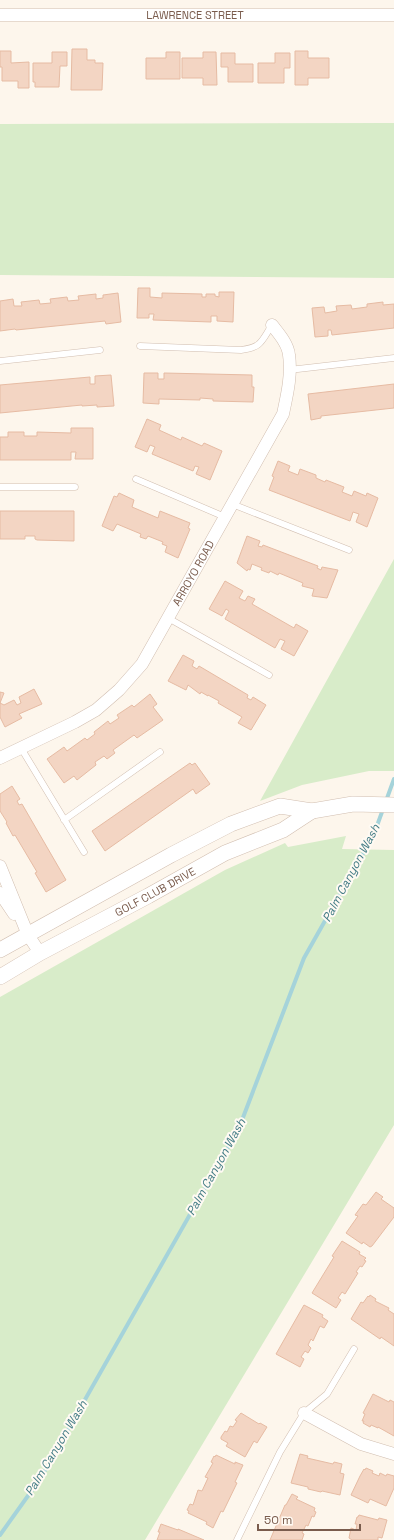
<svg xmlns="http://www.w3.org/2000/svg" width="394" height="1540" font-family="'Space Grotesk',sans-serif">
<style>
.green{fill:#d8ecc9}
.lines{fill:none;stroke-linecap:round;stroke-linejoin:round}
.stream{stroke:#a5d3da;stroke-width:4}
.building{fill:#f3d5c3;stroke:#e6bba3}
.service-casing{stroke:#d1beb0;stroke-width:7}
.minor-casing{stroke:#d1beb0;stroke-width:13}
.tertiary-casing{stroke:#d1beb0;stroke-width:16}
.service{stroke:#fff;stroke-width:6}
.minor{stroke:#fff;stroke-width:12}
.tertiary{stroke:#fff;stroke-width:15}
.labels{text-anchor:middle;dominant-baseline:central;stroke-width:4;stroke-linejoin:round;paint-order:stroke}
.street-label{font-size:11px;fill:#7a5c4d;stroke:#fffaf3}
.water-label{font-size:12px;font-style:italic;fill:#437c86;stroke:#fffaf3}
</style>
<rect width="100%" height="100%" fill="#fdf6ec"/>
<!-- green -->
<path class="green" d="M394,123v155l-394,-3v-151z
M394,559v212h-25l-67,14 -42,16z
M346,836l-4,13 52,1v275l-249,415h-145v-543l225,-127 60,-27 3,4z"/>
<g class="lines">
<!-- stream -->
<path class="stream" d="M0,1535l40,-56 199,-351 65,-170 70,-124 20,-55"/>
</g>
<!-- building -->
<path class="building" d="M72,49h15v11h8v3h8l-1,27h-31z
M0,51h11v12l18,-1v26h-11v-7h-16v-14h-2z
M295,51h13v7h21v20h-21v7h-13z
M52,52h15v14h-7l-1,21h-24v-5h-2v-19h19z
M166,52h14v27h-34v-21h20z
M203,52h13l1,33h-14v-7h-21v-20h21z
M221,53h14v11h18v18h-25v-15h-7z
M275,53h15v15h-6v15h-26v-20h17z
M138,288h12v9l12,1v-5l40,1v3h4v-3h9v2l4,1v-5h15l-1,30 -16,-1v-5h-6v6l-58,-2 1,-6h-5v4h-12z
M118,293l3,29 -15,2 -1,-3 -89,9 -1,-1 -15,2v-30l13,-2 1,7h8l-1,-4 18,-2 1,4 11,-1 -1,-4 17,-2 1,4 11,-1 -1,-4 18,-2v5l7,-1v-3z
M383,302v3l11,-1v24l-62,7 -1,-5h-3v6l-13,1 -3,-29 12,-1 1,6 12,-2 -1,-5 15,-1 1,4 15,-2v-3z
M144,373h14v6h6v-6l88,2v12h2l-1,15 -40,-1v-2l-13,-1v2l-41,-1v5l-16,-1z
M111,375l3,31 -17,1v-2l-15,1v-1l-82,8v-28l90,-8v7h5v-8z
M394,384v24l-73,8v2l-10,2 -3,-26z
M147,419l14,6 -2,5 22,10 1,-3 20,9 2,-3 18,8 -12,29 -14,-6 3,-7 -4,-1 -2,5 -41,-17 3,-7 -5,-2 -3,7 -12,-5z
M71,428h22v31h-18l1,-7h-5v8h-71v-23h8v-5h16v4h13v-4l34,1z
M278,461l12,5 -2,5 10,4 2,-6 16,6v3l9,4 1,-2 18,7 -2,5 10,4 2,-5 12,5 1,-3 11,5 -11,29 -11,-5 3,-8 -6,-2 -3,9 -81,-31 5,-13 -2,-1z
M119,493l15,7 -2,7 26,11 2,-7 30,12 -2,5 2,1 -12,29 -13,-6 2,-6 -5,-2 1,-2 -15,-6 -2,3 -6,-2 1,-3 -24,-10 -4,7 -11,-5 12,-30 3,1z
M0,511h74v30l-37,-1 -2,-1v-3h-10v3h-25z
M247,536l13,5 -2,5 4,1 1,-2 55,21 -1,2 4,2 1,-3 16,3 -11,28 -15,-2 2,-7 -12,-3 1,-3 -24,-10 -1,2 -8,-4 -1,2 -8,-3 1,-2 -10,-4 -2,6 -2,-1 -1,2 -10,-8z
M225,581l18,10 -4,7 6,3 3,-5 7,3 -3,5 42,24 2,-4 12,7 -14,25 -13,-7 4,-8 -5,-2 -5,9 -50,-29 4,-8 -3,-2 -4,7 -13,-7z
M183,655l11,6 -2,5 5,3 2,-3 49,29 -1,3 4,2 2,-3 13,8 -15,25 -13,-7 4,-6 -24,-14 1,-2 -11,-6v1l-7,-4 -1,2 -12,-9 -2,5 -18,-9z
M34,689l8,15 -23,10 3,4 -17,9 -5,-10v-25l4,1 -4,10 4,2 10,-5 3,5 4,-2 -2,-6z
M150,694l7,10 -4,3 10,13 -26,18 -3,-3 -21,15 2,3 -8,6 -3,-3 -9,6 1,3 -19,15 -3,-4 -10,7 -17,-24 17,-12 3,4 18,-13 2,2 8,-6 -1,-2 14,-11 2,3 9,-6 -2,-3 15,-10 2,2z
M190,763l2,2 3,-2 15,21 -14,10 -3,-5 -88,62 -13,-20z
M12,786l8,13 -3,2 2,4 3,-1 44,76 -20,12 -11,-19 2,-1 -22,-37 -2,1 -7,-13 1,-1 -7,-11v-17z
M376,1192l7,5 -2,2 13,9v9l-22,29 -2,1 -7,-5 -1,2 -16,-11 12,-17 -3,-1 8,-11 3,1z
M342,1241l18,11 -1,2 7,4 -2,2 2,1 -4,6 -2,-1 -4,6 2,1 -13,21 -3,-2 -4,6 3,2 -5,8 -24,-15 22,-36 -2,-1z
M370,1295l6,4 -1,2 14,7 -1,2 6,4v32l-13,-9 -1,2 -29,-20 10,-17 2,1 5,-7 1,1z
M304,1305l19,10 -1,2 6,4 -4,7 -4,-2 -7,15 -2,-2 -3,6 3,3 -3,5 -3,-2 -4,6 3,2 -4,8 -24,-13z
M373,1394l16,8 1,-2 4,2v34l-16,-9v1l-7,-3 -1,2 -7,-4 1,-2h-2l3,-7 -2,-1z
M241,1413l18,11 1,-1 7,4 -10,16 -3,-2 -9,16 -19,-11 2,-3 -7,-4v-2l4,-6 2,1 3,-6 3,1 4,-6 -2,-1z
M300,1454l8,2 -1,2 26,6 1,-2 8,2 -2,9 4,1 -4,21 -18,-4 -1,1 -13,-3v-2l-17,-4z
M216,1455l19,9v-2l8,3 -8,17 2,1 -14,29 -2,-1 -8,17 -7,-4 1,-2 -19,-9 1,-2 -2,-1 3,-6 3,1 5,-15 4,1 6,-13 -3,-1 8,-14 -2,-1 3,-6 1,1z
M366,1468l7,3 -1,2 7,3 1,-3 6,3 1,-2 7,2v12l-8,18 -16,-7 -2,4 -17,-8 9,-19 4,-7 1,1z
M292,1494l6,3 -2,2 19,9 -1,3 2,1 -2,5 -2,-1 -4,10 -2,-1 -4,8 2,1 -2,6h-32l15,-35h1z
M359,1515l19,5 1,-2 8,2 -5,18 -4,-1v3h-26l-3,-2 2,-10 5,2 1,-6h-2l2,-7h1z
M161,1524l17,6v-1l26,11h-47l3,-8h-2z"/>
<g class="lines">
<!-- service casing -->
<g class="service-casing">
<path id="service" d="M140,346l101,4c21,-3 20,-8 31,-25
M0,361l100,-11
M289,370l105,-12
M136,479l89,38
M0,487h75
M232,504l117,46
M168,618l101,57
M21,748l63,104
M64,820l96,-68
M237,1540l43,-88 24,-39 23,-19 27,-45"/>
</g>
<!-- minor casing -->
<g class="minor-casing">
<g id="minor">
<path id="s1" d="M0,15h394"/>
<path id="s2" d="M0,758l75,-36 21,-12 23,-20 23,-26 141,-250c4,-19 9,-40 6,-59 -1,-11 -10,-21 -17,-30"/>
<path d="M0,866l28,69 12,18"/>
<path d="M0,893l14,21"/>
<path d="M304,1413l57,31 33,10"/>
</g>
</g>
<!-- tertiary casing -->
<g class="tertiary-casing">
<g id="tertiary">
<path d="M0,950l171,-95 60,-31 49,-18 32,5 41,-7 41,1"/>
<path id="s3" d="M0,977l40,-24 108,-57 77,-43 58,-23 29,-19"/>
</g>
</g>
<!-- service -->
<use href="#service" class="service"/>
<!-- minor -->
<use href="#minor" class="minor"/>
<!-- tertiary -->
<use href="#tertiary" class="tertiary"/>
</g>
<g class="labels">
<!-- street labels -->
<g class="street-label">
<text stroke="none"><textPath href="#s1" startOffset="195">LAWRENCE STREET</textPath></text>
<text stroke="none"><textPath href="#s2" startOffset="277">ARROYO ROAD</textPath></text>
<text stroke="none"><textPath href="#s3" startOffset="177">GOLF CLUB DRIVE</textPath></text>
</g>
<!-- water labels -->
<g class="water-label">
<text transform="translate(351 873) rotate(-62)">Palm Canyon Wash</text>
<text transform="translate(216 1167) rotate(-61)">Palm Canyon Wash</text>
<text transform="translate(56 1448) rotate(-59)">Palm Canyon Wash</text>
</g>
</g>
<!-- scale -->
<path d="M258 1524v6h102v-6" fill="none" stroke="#7a5c4d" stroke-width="2"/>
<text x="264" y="1524" font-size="12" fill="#7a5c4d" stroke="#fffaf3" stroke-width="3" paint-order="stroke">50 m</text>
</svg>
